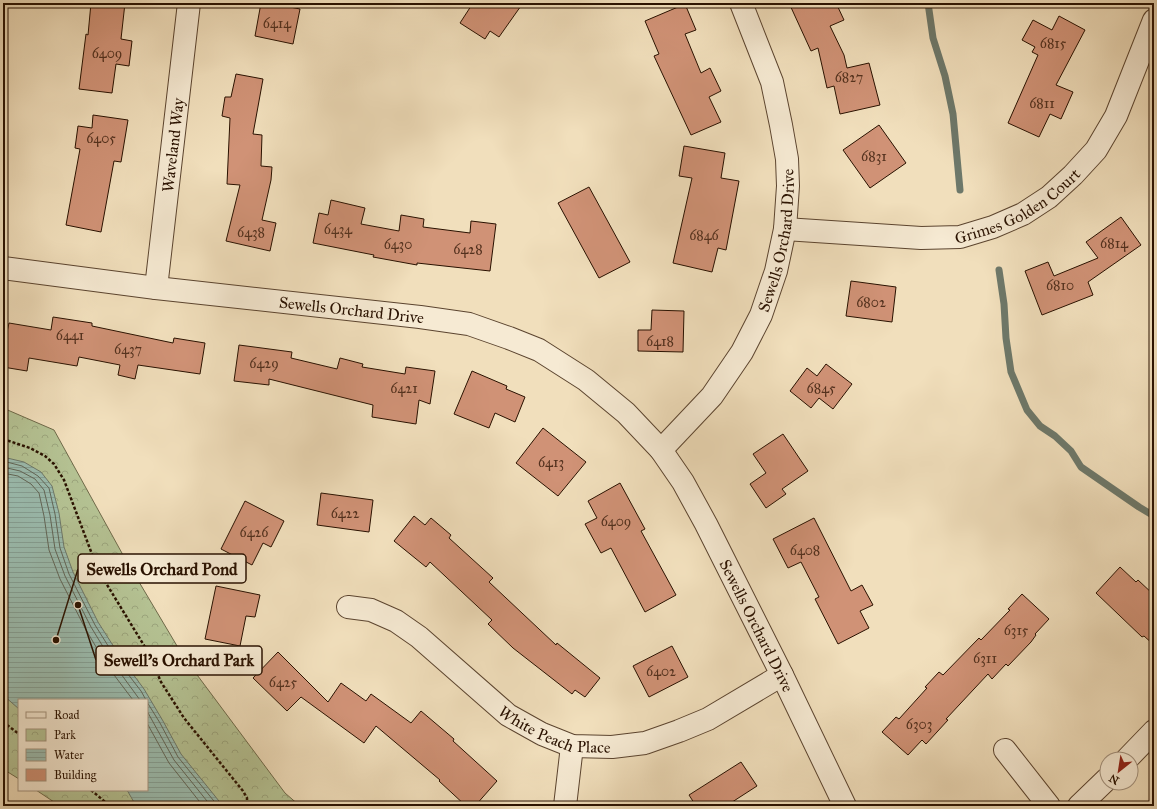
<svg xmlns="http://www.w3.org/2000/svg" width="1157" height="809" font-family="'IM FELL Great Primer',serif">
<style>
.park{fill:url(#park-crowns);stroke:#6f6a4a}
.water{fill:url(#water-rules);stroke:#6d786a}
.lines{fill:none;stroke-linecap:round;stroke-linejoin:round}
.shore{stroke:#626758;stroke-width:1}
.stream{stroke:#6d786a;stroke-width:7}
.building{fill:#d09276;stroke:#291100}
.street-casing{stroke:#5b442f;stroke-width:24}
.path{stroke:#291100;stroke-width:2.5;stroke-dasharray:3 2;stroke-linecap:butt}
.street{stroke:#f6ead3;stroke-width:22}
.labels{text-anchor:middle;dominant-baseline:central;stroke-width:3;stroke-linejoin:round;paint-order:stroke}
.number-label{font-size:14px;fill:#53311e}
.street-label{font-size:16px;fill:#291100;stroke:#f6ead3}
.leader{fill:none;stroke:#291100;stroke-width:1.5}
.callout-dot{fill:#291100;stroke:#f6ead3;stroke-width:1.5}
.callout{fill:#f6ead3;stroke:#291100;stroke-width:1.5}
.callout-label{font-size:17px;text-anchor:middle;font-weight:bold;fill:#291100}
</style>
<defs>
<pattern id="park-crowns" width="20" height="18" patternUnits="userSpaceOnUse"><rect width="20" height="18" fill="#b5c394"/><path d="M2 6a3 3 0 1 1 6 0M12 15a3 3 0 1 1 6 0" fill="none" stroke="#9ca67e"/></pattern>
<pattern id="water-rules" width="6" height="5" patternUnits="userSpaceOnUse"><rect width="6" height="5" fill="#9bbdb0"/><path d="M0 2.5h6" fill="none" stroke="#86a196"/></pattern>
</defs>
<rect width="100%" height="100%" fill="#f1dfbc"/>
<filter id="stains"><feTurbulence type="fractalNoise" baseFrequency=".005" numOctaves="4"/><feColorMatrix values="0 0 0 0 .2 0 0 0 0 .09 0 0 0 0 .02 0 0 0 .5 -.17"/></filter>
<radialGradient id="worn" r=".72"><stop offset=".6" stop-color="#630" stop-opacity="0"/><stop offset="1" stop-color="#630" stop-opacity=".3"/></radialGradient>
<!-- park -->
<path class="park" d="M3,408l51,22 69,125 60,101 102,137 15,13h-240l-24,-16h111v-90h-128v79l-16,-10z"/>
<!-- water -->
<path class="water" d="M3,457l21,5 17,10 11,14 7,27 5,34 9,25 25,50 23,36 23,31 19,32 18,33 42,52h-85l-3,-2 -8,-14h20v-90h-128v9l-16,-14z"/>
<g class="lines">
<!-- shore -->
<path class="shore" d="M3,461l19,5 16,10 11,12 6,26 5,34 9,26 26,51 22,35 24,31 5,9
M3,467l17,4 15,8 9,11 6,25 5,34 10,27 26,51 22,36 27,37
M3,473l15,3 13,8 8,9 5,23 5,34 11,29 26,51 22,37 25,33
M147,702l13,21 18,34 40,49
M147,711l27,49 37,46
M147,723l22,40 34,43"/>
<!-- stream -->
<path class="stream" d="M928,3l5,35 12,38 8,38 7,76
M999,270l5,34 2,34 5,34 16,38 13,16 15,10 16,15 10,16 58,40 15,9"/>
</g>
<!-- building -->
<path class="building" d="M91,3h34l-4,36 11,2 -3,25 -13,-2 -4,29 -33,-4 7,-55 2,1z
M261,3h9l30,6 -7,35 -38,-8z
M473,3h50l-24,34 -9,-6 -5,8 -25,-16z
M789,3h47l8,17 -14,6 14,29 3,13 22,-5 11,42 -40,9 -6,-28 -7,2 -9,-40 -7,3z
M685,4l11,26 -11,4 16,39 9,-5 11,23 -12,6 12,25 -30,13 -37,-79 5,-2 -14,-33z
M1059,16l26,14 -29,55 17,7 -12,27 -11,-5 -11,23 -31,-14 30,-68 -6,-3 3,-5 -13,-7 11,-20 19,10z
M236,74l27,5 -10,55 9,1 -1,31 11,1 -1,13 -9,40 14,3 -6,28 -44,-10 14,-56 -13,-1 3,-66 -8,-2 3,-19h6z
M93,115l35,5 -7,42 -7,-1 -13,71 -35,-7 14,-76 -5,-1 3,-22 14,2z
M879,125l27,38 -36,25 -27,-38z
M684,146l41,7 -4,25 18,3 -13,69 -8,-2 -6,24 -39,-9 19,-85 -13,-2z
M589,187l41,75 -31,16 -41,-75z
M331,200l34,8 -4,16 38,7 2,-16 23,4 -1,8 47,6 1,-12 25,3 -6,47 -73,-8v2l-44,-8 1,-2 -61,-12 6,-30 9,2z
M1121,217l20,28 -53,37 5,13 -51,20 -17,-44 23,-9 6,14 44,-18 -12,-16z
M851,281l45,6 -4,35 -46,-6z
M652,310l32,1 -1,41 -45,-1v-21h13z
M53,317l39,6v3l81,17 1,-5 31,5 -5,31 -62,-9 -3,14 -17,-4 2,-10 -41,-8 -2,9 -48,-8 -2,13 -24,-4v-35h4l2,-9 42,7z
M239,345l53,7 -1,6 46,11 3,-11 23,6 -1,3 43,7 1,-7 29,4 -5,33 -11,-4 -3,24 -44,-7 1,-12 -104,-26v6l-35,-4z
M826,364l26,20 -19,25 -14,-11 -8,10 -21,-17 17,-23 10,8z
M472,371l35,15 -1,3 19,8 -10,25 -20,-9 -6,15 -35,-14z
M543,428l43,34 -28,34 -42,-33z
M783,434l25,37 -26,18 4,5 -20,14 -16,-24 16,-11 -13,-19z
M620,483l25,46 -4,2 35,64 -31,17 -34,-64 -10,5 -16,-29 12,-6 -9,-17z
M321,493l52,7 -4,32 -52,-7z
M245,501l39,20 -13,26 -8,-4 -11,22 -31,-16z
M414,516l11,9 6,-7 20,17 -2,3 44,40 -4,4 67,63 1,-2 43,35 -15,19 -10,-7 -3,4 -59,-46 -25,-24 4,-4 -62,-58 -4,5 -32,-26z
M814,518l37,73 11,-6 11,20 -13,6 9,17 -31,16 -23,-45 4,-2 -18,-35 -13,6 -15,-29z
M1120,567l16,15 2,-2 16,15v50l-10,-9 -2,1 -46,-44z
M216,586l44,9 -5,22 -9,-1 -6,30 -35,-7z
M1022,594l27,25 -14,15 1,1 -5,7 -23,24 -2,-2 -14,15 -4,-5 -42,45 2,1 -22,24 -4,-4 -14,15 -26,-23 14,-15 3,2 28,-31 -2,-1 14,-15 4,3 36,-37 2,2 29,-30 -2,-1z
M672,646l16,31 -39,20 -16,-31z
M278,652l50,50 13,-19 25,18 5,-7 40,29 10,-12 33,28 -1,2 44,40 -22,25h-9l-27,-25 1,-1 -64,-54 -12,17 -63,-46 -14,14 -34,-33z
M741,762l16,24 -31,20h-30l-7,-11z"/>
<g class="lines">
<!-- street casing -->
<g class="street-casing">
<g id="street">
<path id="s1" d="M785,229l136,9 39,-1 33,-10 30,-13 26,-17 24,-22 23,-25 20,-34 38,-96"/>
<path id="s2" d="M3,268l153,20 264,29 49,7 40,14 30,12 47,30 40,33 35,37 22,32 23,42 76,151 63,131"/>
<path id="s3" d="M156,288l33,-285"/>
<path id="s4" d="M661,450l51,-54 30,-44 19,-37 15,-44 9,-42 3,-43 -1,-27 -6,-34 -9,-43 -31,-79"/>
<path id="s5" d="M348,607l23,3 25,11 23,16 89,78 34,19 30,12 40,1 33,-4 34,-12 29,-12 74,-44"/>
<path d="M1005,750l44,56"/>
<path d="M1127,759l27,-28"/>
<path d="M565,806l7,-60"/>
<path d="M1079,806l28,-27"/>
</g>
</g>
<!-- path -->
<path class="path" d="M3,439l27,9 15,8 9,8 10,16 34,90 50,82 13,30 23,36 59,73 4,7v8
M3,722l16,12
M91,790l19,16"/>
<!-- street -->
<use href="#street" class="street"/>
</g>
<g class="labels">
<!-- number labels -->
<g class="number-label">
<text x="277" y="23">6414</text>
<text x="1053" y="43">6815</text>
<text x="107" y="53">6409</text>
<text x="849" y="77">6827</text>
<text x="1042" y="103">6811</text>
<text x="101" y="138">6405</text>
<text x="874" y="156">6831</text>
<text x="338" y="229">6434</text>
<text x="251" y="232">6438</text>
<text x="704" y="235">6846</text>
<text x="1114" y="243">6814</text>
<text x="398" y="244">6430</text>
<text x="468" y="249">6428</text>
<text x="1060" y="285">6810</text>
<text x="871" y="302">6802</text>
<text x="70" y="335">6441</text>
<text x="660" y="341">6418</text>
<text x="128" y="349">6437</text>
<text x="264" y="363">6429</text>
<text x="404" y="388">6421</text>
<text x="821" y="388">6845</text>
<text x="551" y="462">6413</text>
<text x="345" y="513">6422</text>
<text x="616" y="521">6409</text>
<text x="254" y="532">6426</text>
<text x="805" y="550">6408</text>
<text x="1016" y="630">6315</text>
<text x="985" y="658">6311</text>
<text x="661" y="671">6402</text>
<text x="283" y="682">6425</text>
<text x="919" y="724">6303</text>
</g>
<!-- street labels -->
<g class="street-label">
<text stroke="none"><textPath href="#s3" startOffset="144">Waveland Way</textPath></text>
<text stroke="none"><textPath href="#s1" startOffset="241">Grimes Golden Court</textPath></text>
<text stroke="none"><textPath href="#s4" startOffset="246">Sewells Orchard Drive</textPath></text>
<text stroke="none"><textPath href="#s2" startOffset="351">Sewells Orchard Drive</textPath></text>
<text stroke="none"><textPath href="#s2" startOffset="903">Sewells Orchard Drive</textPath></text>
<text stroke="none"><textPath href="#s5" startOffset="247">White Peach Place</textPath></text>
</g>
</g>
<!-- callouts -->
<path class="leader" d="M56 640L78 569M78 605L96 660"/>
<g class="callout-dot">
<circle cx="56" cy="640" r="4"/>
<circle cx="78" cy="605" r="4"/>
</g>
<g class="callout">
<rect x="78" y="554" width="168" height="29" rx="4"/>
<rect x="96" y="646" width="166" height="29" rx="4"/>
</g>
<g class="callout-label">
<text x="162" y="575">Sewells Orchard Pond</text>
<text x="179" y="666">Sewell's Orchard Park</text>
</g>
<!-- margin -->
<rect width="1157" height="809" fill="none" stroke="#f1dfbc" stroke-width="16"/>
<rect x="4" y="4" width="1149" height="801" fill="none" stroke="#291100" stroke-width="2"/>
<rect x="8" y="8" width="1141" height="793" fill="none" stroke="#291100"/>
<!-- legend -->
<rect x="18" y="699" width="130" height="92" fill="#f6ead3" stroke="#a4937f"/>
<rect x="26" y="712" width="20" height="6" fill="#f6ead3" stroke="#a4937f"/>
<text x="54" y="719" font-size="12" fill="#291100">Road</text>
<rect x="26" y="729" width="20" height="12" fill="url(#park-crowns)" stroke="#a4937f"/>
<text x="54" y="739" font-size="12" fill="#291100">Park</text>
<rect x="26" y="749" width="20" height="12" fill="url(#water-rules)" stroke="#a4937f"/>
<text x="54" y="759" font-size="12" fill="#291100">Water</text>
<rect x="26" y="769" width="20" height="12" fill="#d09276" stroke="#a4937f"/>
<text x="54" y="779" font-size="12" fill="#291100">Building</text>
<!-- north arrow -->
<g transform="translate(1119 771) rotate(210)"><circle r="19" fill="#f6ead3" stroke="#a4937f"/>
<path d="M0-3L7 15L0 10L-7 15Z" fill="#8f2418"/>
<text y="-6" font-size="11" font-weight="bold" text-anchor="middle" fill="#291100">N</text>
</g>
<rect width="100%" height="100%" filter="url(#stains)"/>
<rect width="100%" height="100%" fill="url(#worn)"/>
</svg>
